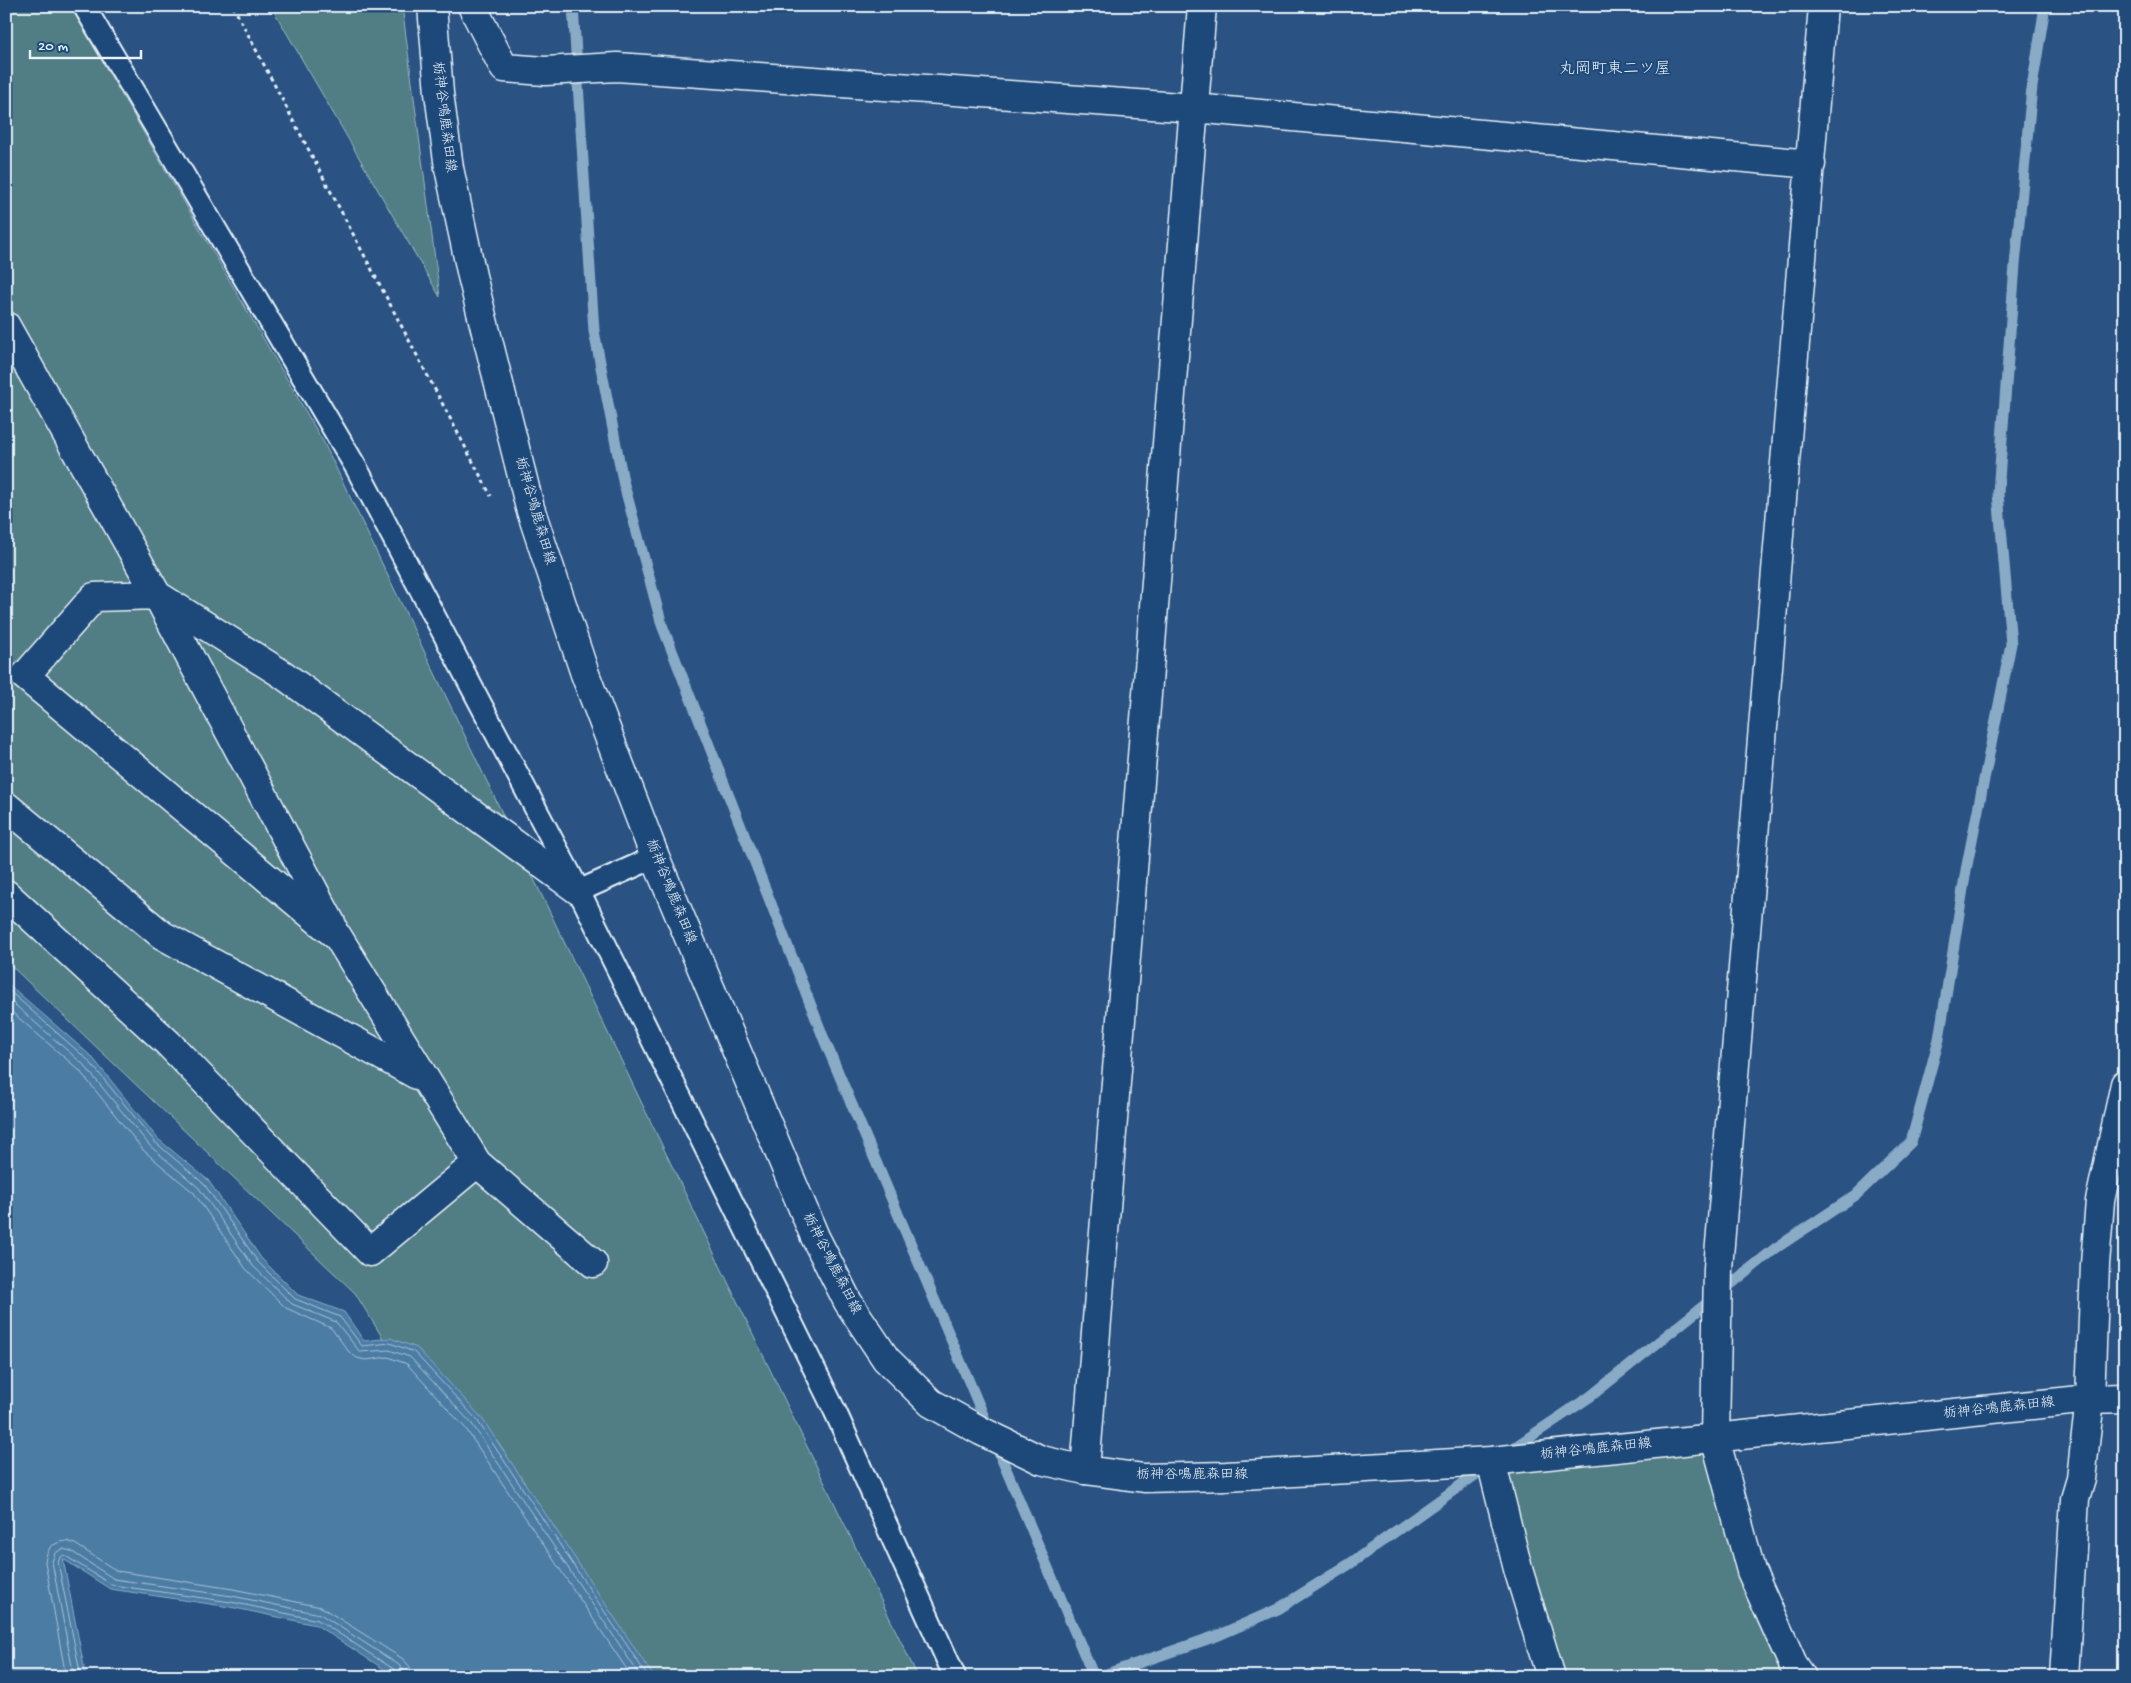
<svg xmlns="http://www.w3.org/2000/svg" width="2131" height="1683" font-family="'Gochi Hand','Klee One',sans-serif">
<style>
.grass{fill:#517d85;stroke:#9cb7be}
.water{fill:#4c7ca4;stroke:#8aabc6}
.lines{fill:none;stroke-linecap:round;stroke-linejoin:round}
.shore{stroke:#aac2d6;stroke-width:1}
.stream{stroke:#8aabc6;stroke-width:11}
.lane-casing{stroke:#e8f1f8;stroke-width:25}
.street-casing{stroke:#e8f1f8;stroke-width:31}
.secondary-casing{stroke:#e8f1f8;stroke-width:31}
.path{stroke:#e8f1f8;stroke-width:3;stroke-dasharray:4 4;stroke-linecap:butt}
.lane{stroke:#1f4a7a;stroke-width:21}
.street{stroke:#1f4a7a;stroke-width:28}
.secondary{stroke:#1f4a7a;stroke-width:28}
.labels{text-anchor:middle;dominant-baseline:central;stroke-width:4;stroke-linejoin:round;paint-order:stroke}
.street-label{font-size:14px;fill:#e8f1f8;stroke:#1f4a7a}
.quarter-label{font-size:16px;fill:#e8f1f8;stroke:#1f4a7a}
</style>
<rect width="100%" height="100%" fill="#2a5383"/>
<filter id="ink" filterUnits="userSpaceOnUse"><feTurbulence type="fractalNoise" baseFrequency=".02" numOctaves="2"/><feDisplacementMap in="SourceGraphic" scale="10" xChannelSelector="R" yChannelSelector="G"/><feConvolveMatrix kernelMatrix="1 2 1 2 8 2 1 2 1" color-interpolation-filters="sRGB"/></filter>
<g filter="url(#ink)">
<!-- grass -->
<path class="grass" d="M6,6h64l254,437 594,1234h-326l-237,-384 -349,-332z
M271,6h131l38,291z
M1715,1438l36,133 58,106h-258l-60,-216z"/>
<!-- water -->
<path class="water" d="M6,982l86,75 66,82 50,41 53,78 37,37 46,17 20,29 26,-3 27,10 64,69 173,260h-258l-80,-52 -86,-18 -120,-18 -47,-30 23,118h-80z"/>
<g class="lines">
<!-- shore -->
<path class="shore" d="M6,988l83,73 66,81 49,42 54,78 37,37 45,18 22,29 28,-3 24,9 63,68 171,257
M6,997l78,68 66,81 49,42 54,78 39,38 44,18 24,30 29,-2 21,7 62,67 169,253
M6,1007l73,63 65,81 50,42 52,76 40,39 45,20 18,24 8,6 9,2 22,-3 19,7 59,65 166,248
M66,1677l-21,-115 2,-9 4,-7 9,-4 7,-1 8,3 42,27 116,18 88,18 82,52 7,8 1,10
M74,1677l-22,-115 3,-9 8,-4 8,2 43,28 118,17 88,18 79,51 4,5 1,7
M81,1677l-23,-115 2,-4 4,-3 48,30 119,17 87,18 77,50 3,7"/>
<!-- stream -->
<path class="stream" d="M573,6l21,325 29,150 39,144 162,414 270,638
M1506,1453l85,-57 185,-148 80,-53 55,-53 28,-103 27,-169 45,-226 -13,-151 17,-228 17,-178 13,-81
M1098,1677l121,-42 59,-26 73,-46 134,-95"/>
<!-- lane casing -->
<g class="lane-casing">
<path id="lane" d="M84,6l273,463 222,422 256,520 120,266
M579,891l76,-34"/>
</g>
<!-- street casing -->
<g class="street-casing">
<path id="street" d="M472,6l32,62 41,3 72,-4 577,41 617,56
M6,326l151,269 175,330
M6,806l156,129 262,144
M579,891l-297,-217 -125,-79 -63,2 -69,79 313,261 139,226 116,100
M6,894l162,149 202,209 107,-89
M1491,1461l27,108 33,108
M1085,1470l117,-1464
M2064,1677l11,-178 6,-20 9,-80 5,-135 5,-63 25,-117"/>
</g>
<!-- secondary casing -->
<g class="secondary-casing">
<path id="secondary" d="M432,6l7,87 10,75 23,108 58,232 55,166 70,183 160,380 33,65 38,57 45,44 50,28 60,29 44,10 59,8 82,-2 265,-15 599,-62 35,-1
M1802,1677l-9,-13 -42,-93 -36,-133 3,-170 105,-1262"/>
</g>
<!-- path -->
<path class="path" d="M233,6l258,490"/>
<!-- lane -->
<use href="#lane" class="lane"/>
<!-- street -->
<use href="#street" class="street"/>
<!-- secondary -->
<use href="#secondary" class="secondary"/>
</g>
</g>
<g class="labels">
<!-- street labels -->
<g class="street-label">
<text transform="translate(443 117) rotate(83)">栃神谷鳴鹿森田線</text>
<text transform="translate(534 511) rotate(74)">栃神谷鳴鹿森田線</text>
<text transform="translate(670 892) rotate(68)">栃神谷鳴鹿森田線</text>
<text transform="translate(831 1264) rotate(63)">栃神谷鳴鹿森田線</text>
<text transform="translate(1999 1409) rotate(-6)">栃神谷鳴鹿森田線</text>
<text transform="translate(1596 1450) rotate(-6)">栃神谷鳴鹿森田線</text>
<text x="1192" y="1475">栃神谷鳴鹿森田線</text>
</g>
<!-- quarter labels -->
<g class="quarter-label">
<text x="1615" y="70">丸岡町東二ツ屋</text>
</g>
</g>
<!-- margin -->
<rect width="2131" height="1683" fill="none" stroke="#1f4a7a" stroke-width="25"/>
<rect x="12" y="12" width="2106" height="1658" fill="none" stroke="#e8f1f8" stroke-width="2" filter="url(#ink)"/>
<!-- scale -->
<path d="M30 50v8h111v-8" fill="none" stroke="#e8f1f8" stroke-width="2.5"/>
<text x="38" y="50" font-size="15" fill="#e8f1f8" stroke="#1f4a7a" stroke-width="4" paint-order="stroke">20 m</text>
</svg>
